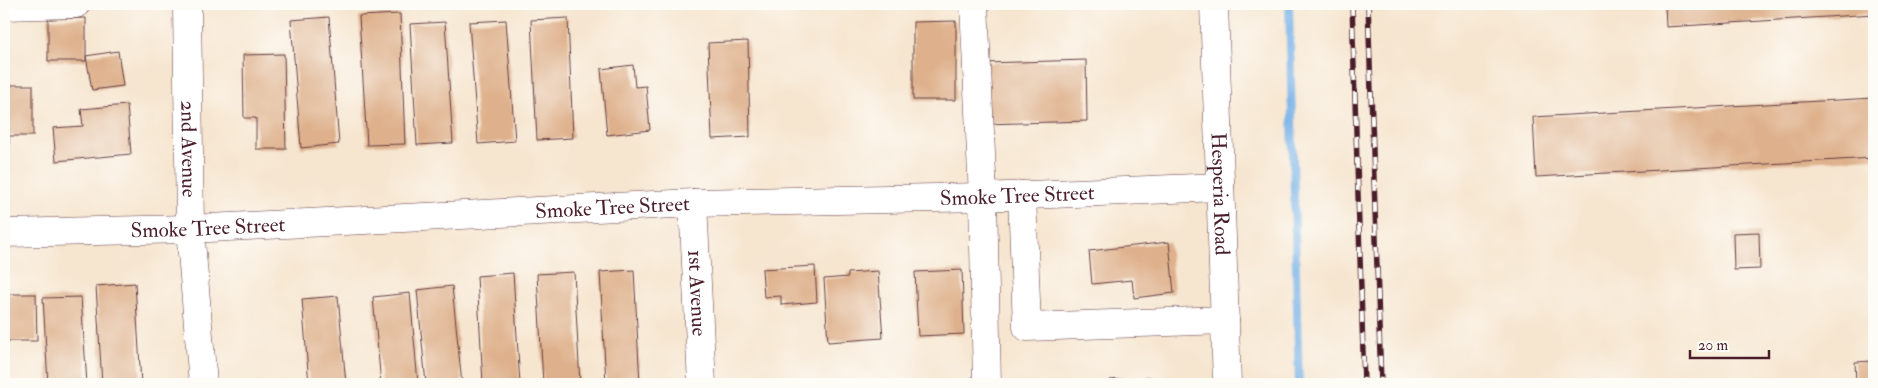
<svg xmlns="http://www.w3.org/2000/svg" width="1878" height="388" font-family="'IM FELL Double Pica',serif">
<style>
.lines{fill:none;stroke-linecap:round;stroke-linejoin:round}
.stream{stroke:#76b1e7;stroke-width:8}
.building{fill:#deb08b}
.minor-casing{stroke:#643d44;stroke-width:29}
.major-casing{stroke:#643d44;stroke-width:29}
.minor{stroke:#fff;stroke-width:28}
.major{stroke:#fff;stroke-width:28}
.rail-casing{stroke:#4a1f2b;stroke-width:5.5}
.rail{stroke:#fdfcf7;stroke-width:4;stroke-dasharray:11;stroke-linecap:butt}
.labels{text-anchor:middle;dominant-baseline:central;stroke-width:4;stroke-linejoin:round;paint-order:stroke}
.street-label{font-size:21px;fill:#4a1f2b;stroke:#fdfcf7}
</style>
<rect width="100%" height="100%" fill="#fdfcf7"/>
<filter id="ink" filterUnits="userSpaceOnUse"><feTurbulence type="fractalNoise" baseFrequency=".02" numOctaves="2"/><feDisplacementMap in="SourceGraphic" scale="10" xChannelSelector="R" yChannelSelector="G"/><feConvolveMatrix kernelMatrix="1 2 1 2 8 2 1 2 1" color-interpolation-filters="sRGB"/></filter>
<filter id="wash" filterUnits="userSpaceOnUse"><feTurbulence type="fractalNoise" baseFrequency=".0096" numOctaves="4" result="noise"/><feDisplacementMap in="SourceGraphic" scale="20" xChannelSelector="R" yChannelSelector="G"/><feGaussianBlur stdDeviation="1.12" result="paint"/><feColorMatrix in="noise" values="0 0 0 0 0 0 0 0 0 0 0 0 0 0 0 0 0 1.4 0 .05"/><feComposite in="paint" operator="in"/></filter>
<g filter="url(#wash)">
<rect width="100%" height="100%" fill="#f6e5cf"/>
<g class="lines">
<!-- stream -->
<path class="stream" d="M1289,4l10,380"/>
</g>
<g id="blocks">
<!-- building -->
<path class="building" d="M1665,4h209v10l-208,13z
M400,14l5,130 -38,1 -8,-129z
M329,17l10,127 -38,4 -10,-128z
M86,18v38l32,-5 5,35 -31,4 -6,-34v5h-38v-42z
M568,18l5,120 -36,2 -6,-120z
M506,20l9,121 -37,3 -9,-122z
M956,21v79h-43v-78z
M445,22l8,121 -36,2 -7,-121z
M748,41l2,96 -38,2 -4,-96z
M284,54l2,95h-30v-31h-12l-1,-63z
M1086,60l1,61 -101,3 -1,-61z
M633,65l2,22 11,-1 4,44 -43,5 -6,-66z
M4,85h29v51h-24v22h-5z
M1874,98v60l-338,19 -3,-60z
M127,105l4,49 -75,7 -3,-33 30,-2 -2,-17z
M1759,232l1,37 -26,1 -1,-37z
M1169,242l5,51 -40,5 -2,-18 -40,4 -3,-33z
M815,266l2,36 -36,3v-9l-17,1 -2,-28z
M634,270l6,114h-34l-6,-112z
M962,270l2,64 -46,2 -3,-64z
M878,271l5,67 -55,4 -4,-63 24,-2v-4z
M574,272l6,112h-37l-6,-110z
M513,273l7,111h-37l-6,-108z
M135,283l6,101h-39l-6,-98z
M452,286l10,98h-36l-9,-94z
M410,293l8,91h-37l-8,-87z
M4,294h32l1,47h-33z
M338,296l8,88h-37l-7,-85z
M81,297l6,87h-39l-5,-86z
M1874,361v23h-18l-1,-22z
M1151,377v7h-41v-4z"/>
</g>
</g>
<g filter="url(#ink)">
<use href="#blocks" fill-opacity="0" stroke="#643d44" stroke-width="1"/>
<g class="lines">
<!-- minor casing -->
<g class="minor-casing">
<g id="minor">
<path id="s1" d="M187,4l3,225 13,155"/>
<path d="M974,4l9,193 4,187"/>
<path d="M4,6l72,-2"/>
<path d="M1022,195l5,132 198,-7"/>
<path id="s2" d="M693,203l9,181"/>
<path id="s3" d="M4,233l186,-4 503,-26 290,-6 237,-10"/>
</g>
</g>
<!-- major casing -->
<g class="major-casing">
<g id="major">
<path id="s4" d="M1214,4l13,380"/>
</g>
</g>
<!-- minor -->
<use href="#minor" class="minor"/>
<!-- major -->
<use href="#major" class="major"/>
<!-- rail casing -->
<g class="rail-casing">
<path id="rail" d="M1352,4l12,380
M1368,4l13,380"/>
</g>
<!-- rail -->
<use href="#rail" class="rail"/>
</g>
</g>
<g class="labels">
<!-- street labels -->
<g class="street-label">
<text stroke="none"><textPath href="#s1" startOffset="145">2nd Avenue</textPath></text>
<text stroke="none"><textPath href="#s4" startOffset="190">Hesperia Road</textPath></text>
<text stroke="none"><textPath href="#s3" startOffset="1014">Smoke Tree Street</textPath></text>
<text stroke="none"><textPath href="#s3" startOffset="609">Smoke Tree Street</textPath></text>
<text stroke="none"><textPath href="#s3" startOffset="204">Smoke Tree Street</textPath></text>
<text stroke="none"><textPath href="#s2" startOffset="90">1st Avenue</textPath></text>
</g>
</g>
<!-- margin -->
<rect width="1878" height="388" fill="none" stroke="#fdfcf7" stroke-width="20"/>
<!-- scale -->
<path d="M1690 350v8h79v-8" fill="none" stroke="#4a1f2b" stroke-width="2.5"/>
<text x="1698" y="350" font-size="15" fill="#4a1f2b" stroke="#fdfcf7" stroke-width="4" paint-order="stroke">20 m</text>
</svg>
